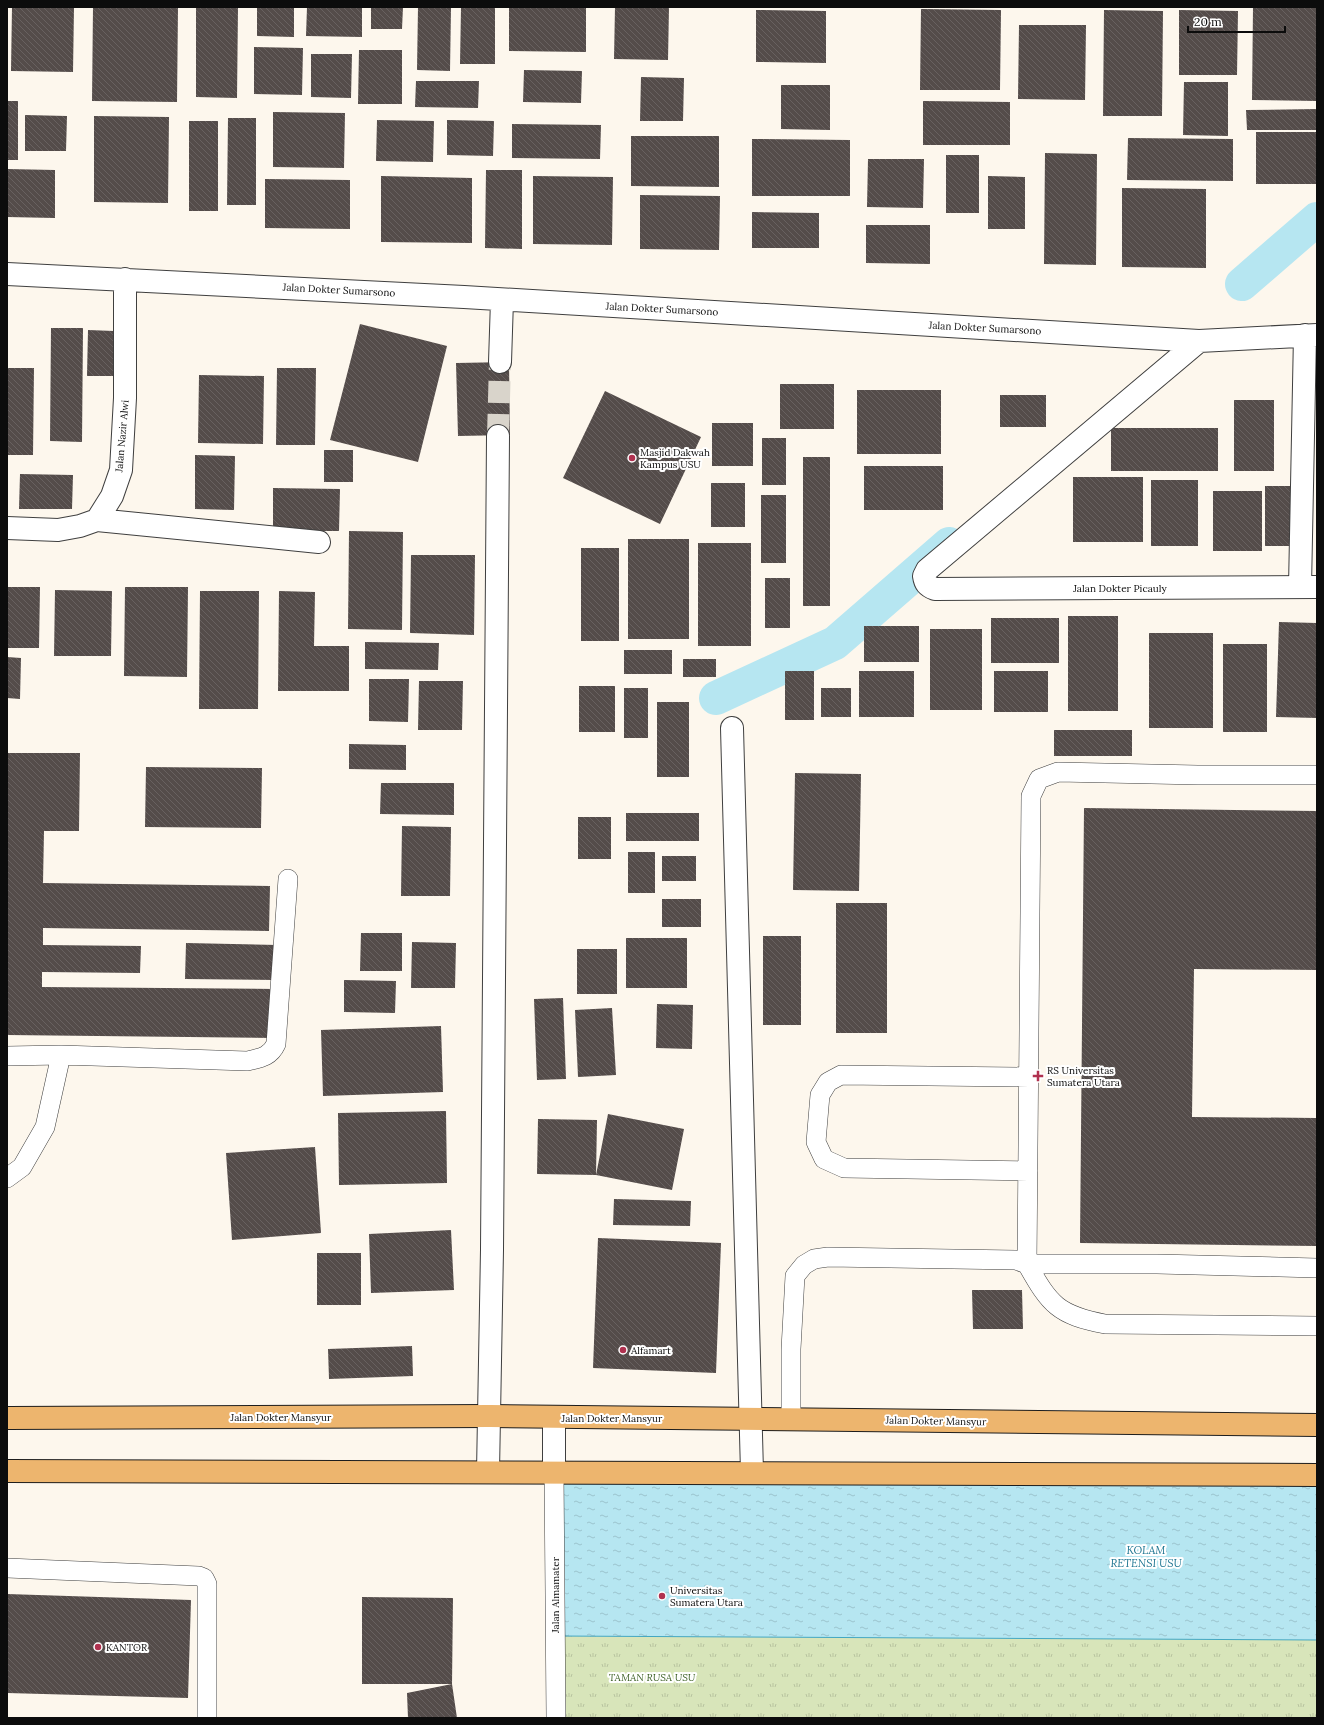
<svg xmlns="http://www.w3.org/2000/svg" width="1324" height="1725" font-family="Lora,serif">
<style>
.park{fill:url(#park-tufts)}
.water{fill:url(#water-ripples);stroke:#43a7c1}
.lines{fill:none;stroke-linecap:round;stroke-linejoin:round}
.canal{stroke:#b6e6f1;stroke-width:34}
.building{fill:url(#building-back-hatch)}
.minor-tunnel{stroke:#d9d4cb;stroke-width:22;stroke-dasharray:22 11;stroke-linecap:butt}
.service-casing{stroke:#3f3f3f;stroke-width:20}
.minor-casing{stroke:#3f3f3f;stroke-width:24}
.primary-casing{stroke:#1d1d1d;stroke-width:24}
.service{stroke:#fff;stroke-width:19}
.minor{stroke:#fff;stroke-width:22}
.primary{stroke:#edb56e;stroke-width:22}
.poi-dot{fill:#b0314f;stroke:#fff;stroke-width:1.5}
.labels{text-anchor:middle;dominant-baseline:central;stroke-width:4;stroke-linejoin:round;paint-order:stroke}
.street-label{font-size:10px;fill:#0c0c0c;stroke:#fff}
.poi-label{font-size:10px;fill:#0c0c0c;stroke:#fff;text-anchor:start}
.park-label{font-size:10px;font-style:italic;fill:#3a5e23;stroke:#fff}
.water-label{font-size:11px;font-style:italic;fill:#217793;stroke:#fff}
</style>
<defs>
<pattern id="park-tufts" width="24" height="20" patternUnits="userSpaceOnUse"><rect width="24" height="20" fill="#d8e5ba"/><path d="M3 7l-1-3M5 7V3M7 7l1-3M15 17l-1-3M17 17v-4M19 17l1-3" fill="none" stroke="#b8c39f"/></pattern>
<pattern id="water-ripples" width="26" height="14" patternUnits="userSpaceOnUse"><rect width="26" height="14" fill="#b6e6f1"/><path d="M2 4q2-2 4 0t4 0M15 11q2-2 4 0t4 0" fill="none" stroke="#9bc4cd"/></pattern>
<pattern id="building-back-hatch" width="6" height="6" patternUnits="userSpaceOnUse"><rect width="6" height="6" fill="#544c4a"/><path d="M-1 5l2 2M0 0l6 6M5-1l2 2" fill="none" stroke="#686160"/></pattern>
</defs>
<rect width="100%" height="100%" fill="#fdf7ed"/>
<!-- park -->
<path class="park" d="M555,1636l762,4v78h-761z"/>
<!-- water -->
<path class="water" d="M554,1472l763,3v165l-762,-4z"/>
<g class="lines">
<!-- canal -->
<path class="canal" d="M1242,284l75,-65
M716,698l119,-55 114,-99"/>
</g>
<!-- building -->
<path class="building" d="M12,7h62l-1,65 -62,-1z
M93,7h85l-1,95 -85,-1z
M196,7h42l-1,91 -41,-1z
M257,7h37v30l-37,-1z
M307,7h55v30l-56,-1z
M371,7h32l-1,22h-31z
M418,7h33l-1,64 -33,-1z
M509,7h77v45l-77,-1z
M615,7h54l-1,53 -54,-1z
M1253,7h64v94l-65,-1z
M461,8h34v56h-35z
M921,9l80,1 -1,80h-80z
M756,10l70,1v52l-70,-1z
M1104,10l59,1 -1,105h-59z
M1179,10l59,1 -1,64h-58z
M1019,25h67l-1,75 -67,-1z
M254,47l49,1 -1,47 -48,-1z
M359,50h43v54h-44z
M311,54h41l-1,44 -40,-1z
M524,70l58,1 -1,32 -58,-1z
M641,77l43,1 -1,43h-43z
M416,81h63l-1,27 -63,-1z
M1184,82h44v54l-45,-1z
M781,85h49v45l-49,-1z
M7,101h11v59h-11z
M923,101l87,1v43h-87z
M1317,109v21h-70l-1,-20z
M273,112l72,1 -1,55 -71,-1z
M25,115l42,1 -1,35h-41z
M94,116l75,1 -1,86 -74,-1z
M228,118h28v87h-29z
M377,120l57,1 -1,41 -57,-1z
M447,120l47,1 -1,35 -46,-1z
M189,121h29v90h-29z
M512,124l89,1 -1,34 -88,-1z
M1256,132h61v52h-61z
M631,136h88v51l-88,-1z
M1128,138l105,1v42l-106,-1z
M752,139l98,1v56h-98z
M1045,153l52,1 -1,111 -52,-1z
M946,155h33v58h-33z
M868,159h56l-1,49 -56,-1z
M7,169l48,1v48l-48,-1z
M486,170h36v79l-37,-1z
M381,176l91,2v65l-91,-1z
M533,176l80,1 -1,68 -79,-1z
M988,176l37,1v52h-37z
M265,179l85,1v49l-85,-1z
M1122,188l84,1v79l-84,-1z
M640,195l80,1 -1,54 -79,-1z
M752,212l67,1v35h-67z
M866,225h64v39l-64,-1z
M360,324l87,22 -29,116 -88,-22z
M51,328h32l-1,114 -32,-1z
M88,330l26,1v45h-27z
M509,362l1,73 -52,1 -2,-73z
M7,368h27l-1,87h-26z
M277,368h39l-1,77h-39z
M199,375l65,1 -1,68 -65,-1z
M780,384h54v45h-54z
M857,390h84v64h-84z
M605,391l96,46 -41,87 -97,-46z
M1000,395h46v32h-46z
M1234,400h40v71h-40z
M712,423h41v43h-41z
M1111,428h107v43h-107z
M762,438h24v47h-24z
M324,450h29v32h-29z
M195,455l40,1 -1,54 -39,-1z
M803,457h27v149h-27z
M864,466h79v44h-79z
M20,474l53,1 -1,34h-53z
M1073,477h70v65h-70z
M1151,480h47v66h-47z
M711,483h34v44h-34z
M1265,486h27v60h-27z
M273,488l67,1 -1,42h-66z
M1213,491h49v60h-49z
M761,495h25v68h-25z
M349,531l54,1 -1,98 -54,-1z
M628,539h61v100h-61z
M698,543h53v103h-53z
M581,548h38v93h-38z
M411,555h64l-1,80 -64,-2z
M765,578h25v50h-25z
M7,587h33l-1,61h-32z
M125,587h63l-1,90 -63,-1z
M55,590l57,1 -1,65h-57z
M200,591h59l-1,118h-59z
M279,591l36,1 -1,54h35v45h-71z
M1068,616h50v95h-50z
M991,618h68v45h-68z
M1279,622l38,1v95l-41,-1z
M864,626h55v36h-55z
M930,629h52v81h-52z
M1149,633h64v95h-64z
M365,642l74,1 -1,27 -73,-1z
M1223,644h44v88h-44z
M624,650h48v24h-48z
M7,657l14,1 -1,41 -13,-1z
M683,659h33v18h-33z
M785,671h29v49h-29z
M859,671h55v46h-55z
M994,671h54v41h-54z
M369,679h40l-1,43 -39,-1z
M419,681h44l-1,49h-44z
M579,686h36v46h-36z
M624,688h24v50h-24z
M821,688h30v29h-30z
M657,702h32v75h-32z
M1054,730h78v26h-78z
M349,744l57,1v25l-57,-1z
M7,753h73l-1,78h-35l-1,52 227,3 -1,45 -226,-3v17l98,1 -1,27 -98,-1v15l234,2 -1,49 -268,-3z
M146,767l116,1 -1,60 -116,-1z
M795,773l66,1 -2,117 -66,-1z
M381,783h73v32l-74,-1z
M1084,808l233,3v159l-123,-1 -2,148 125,1v128l-237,-3z
M626,813h73v28h-73z
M578,817h33v42h-33z
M402,826l49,1 -1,69h-49z
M628,852h27v41h-27z
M662,856h34v25h-34z
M662,899h39v28h-39z
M836,903h51v130h-51z
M361,933h41v38h-42z
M763,936h38v89h-38z
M626,938h61v50h-61z
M412,942l44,1 -1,45h-44z
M186,943l92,2v35l-93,-1z
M577,949h40v45h-40z
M344,980l52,1 -1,32 -51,-1z
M563,998l3,81 -29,1 -3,-81z
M657,1004l36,1 -1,44 -36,-1z
M612,1008l4,67 -38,2 -3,-67z
M441,1026l2,66 -120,4 -2,-66z
M446,1111l1,72 -108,2 -1,-72z
M608,1114l76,15 -12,61 -76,-15z
M538,1119l59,1 -1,55 -59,-1z
M315,1147l6,86 -89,7 -6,-87z
M614,1199l77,2 -1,25 -77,-1z
M451,1230l3,60 -83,3 -2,-59z
M598,1238l123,5 -5,130 -123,-5z
M317,1253h44v52h-44z
M972,1290h50l1,39h-50z
M412,1346l1,30 -84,3 -1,-30z
M7,1594l184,6 -3,98 -181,-5z
M362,1597l91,1 -1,86 5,34h-49l-1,-25 45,-9h-90z"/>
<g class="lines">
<!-- minor-tunnel -->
<path class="minor-tunnel" d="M498,436l2,-74"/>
<!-- service casing -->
<g class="service-casing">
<path id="service" d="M1317,775h-119l-140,-3 -19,7 -8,17 -4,468h130l160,4
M61,1055l186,6c13,-3 23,-4 29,-17l12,-165
M7,1056l54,-1 -16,72 -23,40 -15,11
M1028,1171l-184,-3 -20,-9 -8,-17 4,-47 8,-13 13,-7 188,2
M791,1419v-70l4,-73 9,-11 10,-6 14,-2 188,3 11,4c23,41 31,51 78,60l212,2
M554,1472l2,246
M7,1568l192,8 5,2 3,6v134"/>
</g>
<!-- minor casing -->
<g class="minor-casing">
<path id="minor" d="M7,274l457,23 735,44 118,-6
M1199,341l-272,229 -3,6c1,7 3,10 11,13l382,-2
M500,362l2,-62
M97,520l222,22
M7,528l51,2 22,-4 17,-6 15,-24 9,-26 4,-72v-119
M1300,587l5,-252
M732,728l20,744
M554,1418v54
M488,1472l4,-222 6,-814"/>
</g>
<!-- primary casing -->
<g class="primary-casing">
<path id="primary" d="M7,1418l483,-2 827,9
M7,1471l1310,4"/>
</g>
<!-- service -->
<use href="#service" class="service"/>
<!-- minor -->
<use href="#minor" class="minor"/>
<!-- primary -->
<use href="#primary" class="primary"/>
</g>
<!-- markers -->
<g class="poi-dot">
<circle cx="632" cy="458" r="4"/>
<path d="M1036 1070h4v4h4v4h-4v4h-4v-4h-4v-4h4z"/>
<circle cx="623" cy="1350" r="4"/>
<circle cx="662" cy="1596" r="4"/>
<circle cx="98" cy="1647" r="4"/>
</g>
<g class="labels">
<!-- street labels -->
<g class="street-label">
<text transform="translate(339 290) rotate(3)">Jalan Dokter Sumarsono</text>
<text transform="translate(662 309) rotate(3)">Jalan Dokter Sumarsono</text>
<text transform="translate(985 328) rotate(3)">Jalan Dokter Sumarsono</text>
<text transform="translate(122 436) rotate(-85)">Jalan Nazir Alwi</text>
<text x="1120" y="588">Jalan Dokter Picauly</text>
<text x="281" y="1417">Jalan Dokter Mansyur</text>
<text x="612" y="1418">Jalan Dokter Mansyur</text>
<text transform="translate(936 1421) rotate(1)">Jalan Dokter Mansyur</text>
<text transform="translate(555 1595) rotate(-90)">Jalan Almamater</text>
</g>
<!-- poi labels -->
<g class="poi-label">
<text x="640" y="452">Masjid Dakwah<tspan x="640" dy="12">Kampus USU</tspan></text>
<text x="1047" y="1070">RS Universitas<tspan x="1047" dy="12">Sumatera Utara</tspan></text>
<text x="631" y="1350">Alfamart</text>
<text x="670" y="1590">Universitas<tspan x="670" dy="12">Sumatera Utara</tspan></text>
<text x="106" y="1647">KANTOR</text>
</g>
<!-- park labels -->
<g class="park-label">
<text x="652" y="1677">TAMAN RUSA USU</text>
</g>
<!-- water labels -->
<g class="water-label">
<text x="1146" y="1550">KOLAM<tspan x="1146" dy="13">RETENSI USU</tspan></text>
</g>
</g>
<!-- border -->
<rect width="1324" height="1725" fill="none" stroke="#0c0c0c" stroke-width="16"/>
<!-- scale -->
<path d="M1188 26v6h97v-6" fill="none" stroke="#0c0c0c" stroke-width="2"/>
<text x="1194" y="26" font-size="12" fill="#0c0c0c" stroke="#ffffff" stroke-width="3" paint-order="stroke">20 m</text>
</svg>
